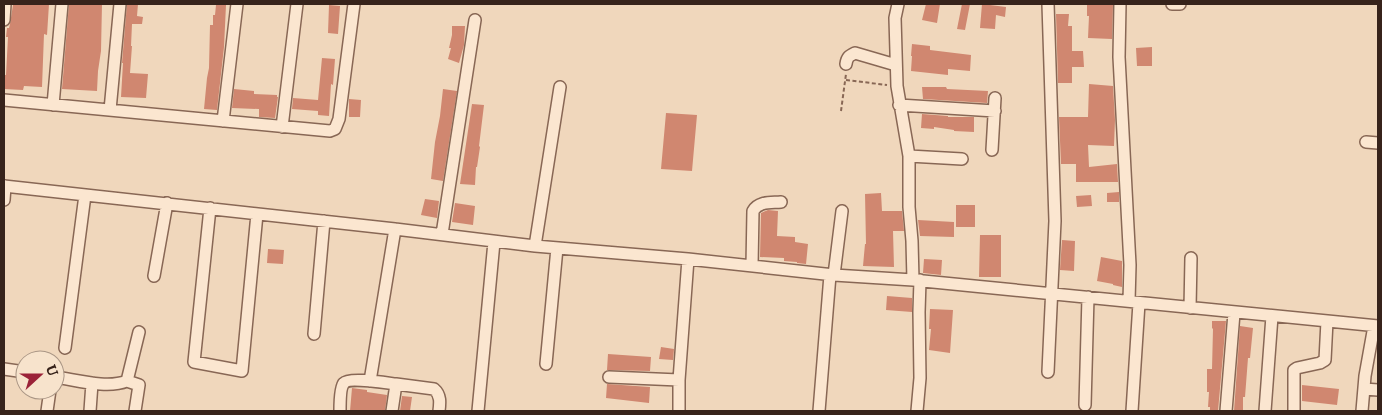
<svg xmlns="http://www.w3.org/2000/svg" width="1382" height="415" font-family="Literata,serif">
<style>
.building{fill:#d08770}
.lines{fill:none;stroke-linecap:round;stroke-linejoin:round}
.minor-casing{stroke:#886755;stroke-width:14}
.path{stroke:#886755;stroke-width:2;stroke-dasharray:4 2.5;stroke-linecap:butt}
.minor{stroke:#fbe6d0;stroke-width:11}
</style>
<rect width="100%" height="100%" fill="#f0d7bc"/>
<!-- building -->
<path class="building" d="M15,4h34l-2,31 -3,-1 -2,53 -18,-1 -1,4 -19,-1v-14h2l2,-38h-2l1,-9h2l1,-4 3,-19h2z
M69,4h33l-1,47 -3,20 -1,20 -35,-2z
M127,4h11l-1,12 6,1 -1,7h-10l-1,22h1l-2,27 18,1 -2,24 -25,-1 2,-34h-1z
M926,4h14l-3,19 -15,-3z
M962,4h8l-5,26 -8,-1z
M982,4l24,3 -1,10 -9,-2 -1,14 -15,-1z
M1087,4h26l-1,35 -24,-1 1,-22h-2z
M216,5h10l-2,42 -7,63 -13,-1 3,-31 2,-10 1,-43h3v-10h2z
M329,5l11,1 -2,28 -10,-1z
M1056,14h13l-1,12h4v25h11l1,16h-12v16h-14z
M452,26h13l-1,19 -5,18 -11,-4 3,-11h-2l3,-13z
M912,44l18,2v4l41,5 -1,16 -22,-2v6l-37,-4 1,-15h-1z
M1152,47v19h-15l-1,-18z
M322,58l13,1 -2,26 -2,-1 -2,32 -11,-1v-4l-26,-2 1,-11 25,2z
M1089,84l24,2 2,34 -1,26 -26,-1 1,22 28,-3 1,18h-42v-18h-15l-2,-47h29z
M922,87h24l1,2 41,2 -1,12 -64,-4z
M234,89l20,2v3l23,1v2h1l-3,21 -16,-1v-8l-27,-1z
M443,89l14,2 -14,90 -12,-2 4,-37 5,-26z
M349,99l12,1 -1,17h-11z
M472,104l12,1 -5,41 1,1 -3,20h-1l-1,18 -15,-1z
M666,113l31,2 -5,56 -31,-2z
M922,114l26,2v1h26v15l-20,-1v-1l-20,-3v2l-13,-1z
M1119,192v10h-12v-9z
M881,193l1,18h20l2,20h-11l1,36 -31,-1 2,-22h1l-1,-50z
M1091,195l1,11 -15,1 -1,-11z
M425,199l14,2 -2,17 -16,-3z
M455,203l20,3 -2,19 -21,-3z
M956,205h19v22h-19z
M768,210l10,1 -1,25 18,1v5l13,2 -2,20 -9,-1v-1l-13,-1v-3l-24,-1 1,-44z
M918,220l36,2v15l-34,-1z
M980,235h21v42h-22z
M1062,240l13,1 -1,30 -14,-1z
M268,249l16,1 -1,14 -16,-1z
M1101,257l21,4v26l-9,-2v-1l-16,-3z
M924,259l18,1 -1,15 -18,-2z
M887,296l25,2v14l-26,-2z
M930,309l23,1 -3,43 -21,-3 2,-21h-2z
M1212,321h14l-8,90h-8v-4h-2l1,-15h-2v-23h5l1,-40 -1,-1z
M1240,326l13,2 -3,30h-2l-3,39h-2v14h-9z
M661,347l13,2 -1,11 -14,-1z
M608,354l43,3 -1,14 -43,-1z
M607,384l43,3 -1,16 -43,-5z
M1302,385l37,4 -2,16 -35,-4z
M352,388l15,2v2l20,3 -2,16h-35z
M402,396l10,1 -2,14h-10z"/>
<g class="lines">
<!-- minor casing -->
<g class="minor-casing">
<path id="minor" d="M898,4l-3,14 2,68 12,70v51l3,34 1,39
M1120,4l-1,53 11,208 -1,36
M1172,4h8
M4,20l1,-16
M846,64c1,-7 3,-8 9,-11l41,12
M4,100l326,31 5,-2 4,-10 15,-115
M53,105l9,-101
M899,105l96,6
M110,110l10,-106
M223,121l14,-117
M282,127l15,-123
M1366,142l12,1
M992,150l3,-52
M909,156l53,3
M4,186l391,43 140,17 153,13 146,16 79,5 465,46
M4,200l1,-14
M210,208l-16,154 48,9 15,-157
M442,234l33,-214
M535,246l25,-159
M752,266l1,-55c6,-10 18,-8 28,-9
M834,275l8,-64
M154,276l13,-73
M1190,308l1,-50
M314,334l10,-113
M65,348l20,-153
M546,364l11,-116
M4,369l21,3
M1048,372l7,-151 -7,-217
M55,377c22,3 52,12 72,4l12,-49
M609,377l70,3
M127,381l12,4 -4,26
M370,381l25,-152
M396,384l38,5c7,6 6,14 5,22
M1364,389l14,1
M1085,405l3,-108
M47,411l3,-21
M90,411l2,-28
M340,411c0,-6 0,-24 4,-28 5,-6 43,0 52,1l-4,27
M478,411l16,-169
M679,411v-31l9,-121
M819,411l11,-136
M917,411l3,-33 -1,-66 1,-32
M1132,411l7,-108
M1226,411l8,-98
M1265,411l7,-95
M1294,411v-41l3,-2 23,-5 5,-3 2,-39
M1362,411l3,-35 9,-50"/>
</g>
<!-- path -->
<path class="path" d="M846,80l41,5
M841,111l5,-37"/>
<!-- minor -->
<use href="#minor" class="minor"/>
</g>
<!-- border -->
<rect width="1382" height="415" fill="none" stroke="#37231b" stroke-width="10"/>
<!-- north arrow -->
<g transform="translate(40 375) rotate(69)"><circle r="24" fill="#f7e3cc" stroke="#aa9685"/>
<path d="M0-4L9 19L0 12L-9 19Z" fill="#9b2238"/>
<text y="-8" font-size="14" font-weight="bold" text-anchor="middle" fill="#37231b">U</text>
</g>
</svg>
